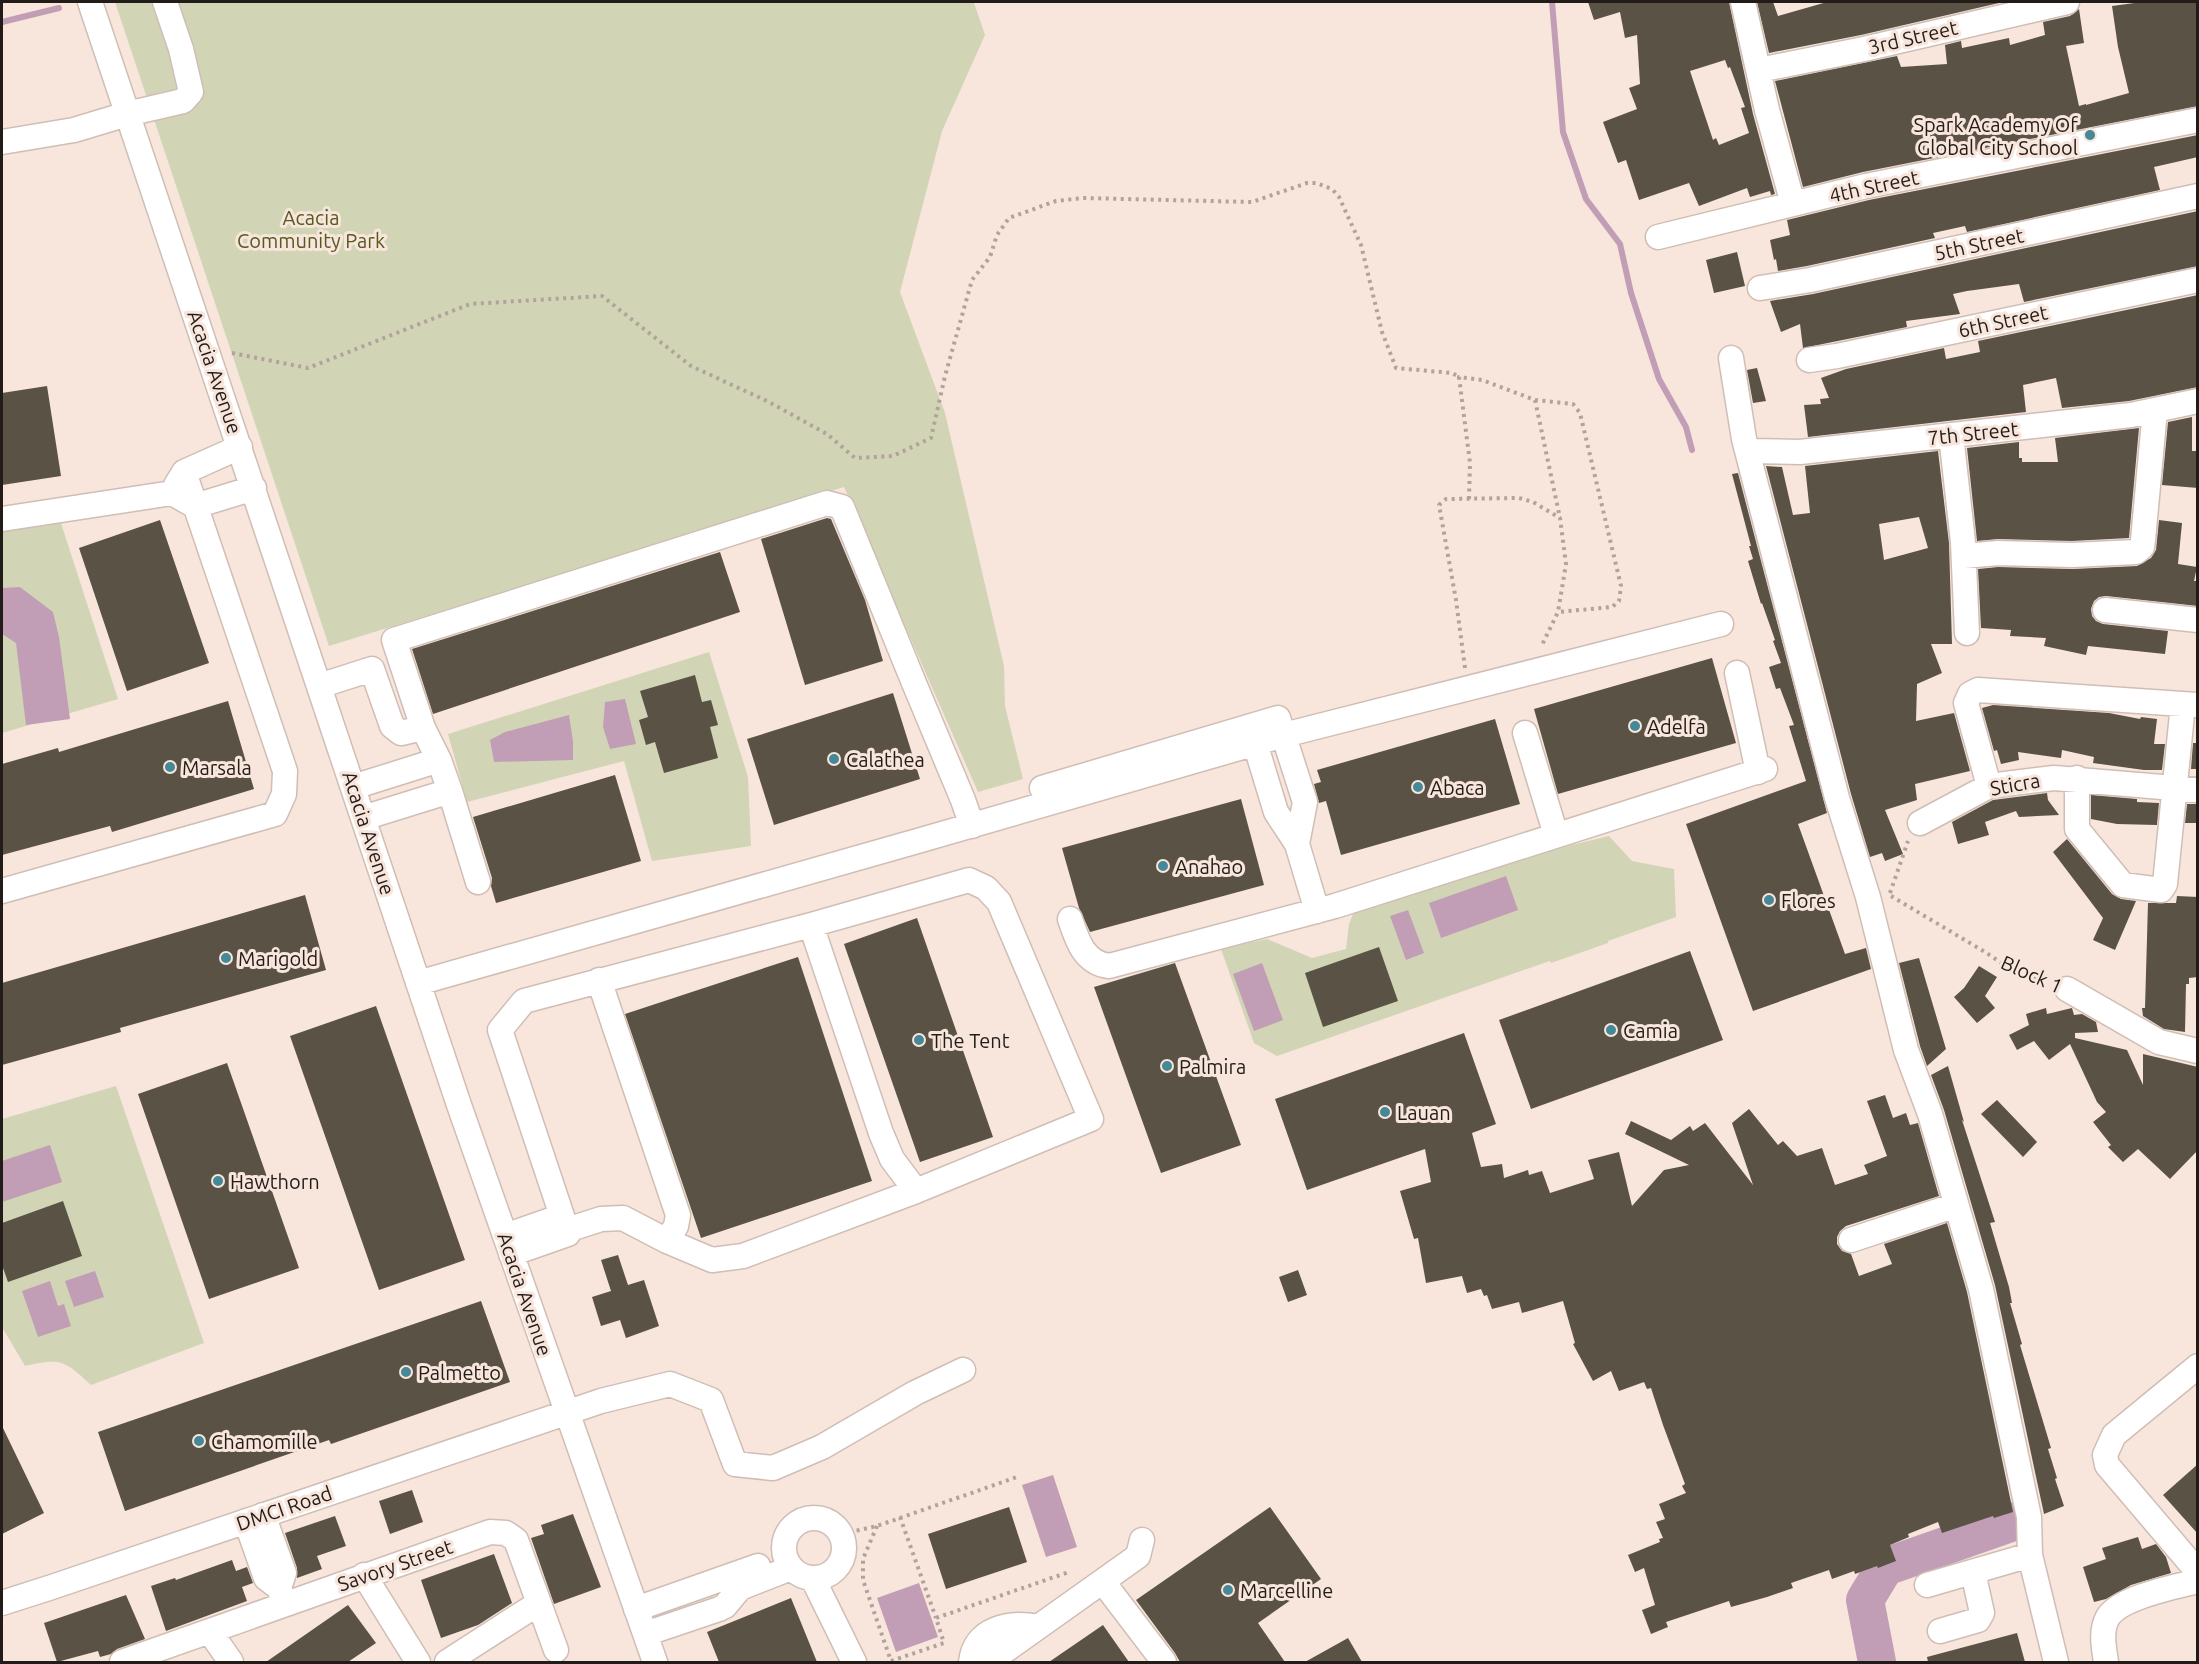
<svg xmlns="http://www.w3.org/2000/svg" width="2199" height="1664" font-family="Ubuntu,sans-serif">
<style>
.green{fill:#d1d5b5}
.water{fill:#c19eb5}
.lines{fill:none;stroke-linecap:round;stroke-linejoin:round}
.stream{stroke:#c19eb5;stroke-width:6}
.river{stroke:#c19eb5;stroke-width:38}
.building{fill:#5a5244;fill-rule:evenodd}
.minor-casing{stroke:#d0beb5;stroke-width:27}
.path{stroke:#b1a39b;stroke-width:4;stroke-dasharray:3 4.5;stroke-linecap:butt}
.minor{stroke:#fff;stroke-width:24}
.poi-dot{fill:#458898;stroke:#f8e5dc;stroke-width:2}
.labels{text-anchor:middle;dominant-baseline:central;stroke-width:6;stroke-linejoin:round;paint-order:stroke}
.street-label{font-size:20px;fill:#221c18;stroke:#f8e5dc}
.poi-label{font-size:20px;fill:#221c18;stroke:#f8e5dc;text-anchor:start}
.park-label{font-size:20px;fill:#555b1f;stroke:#f8e5dc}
</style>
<rect width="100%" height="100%" fill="#f8e5dc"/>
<!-- green -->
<path class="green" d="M115,2h855l4,1 11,32 -43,96 -42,161 45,121 59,253 1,40 18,73 -45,13 -134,-305 -515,159z
M58,514l60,185 -116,34v-210z
M709,652l39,125 3,69 -99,15 -28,-100 -157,41 -19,-68z
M1609,836l23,25 42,8 2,48 -68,24v2l-57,20 -1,-2 -273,95 -23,-13 -33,-94 46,-10 45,19 34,-9 3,-25 7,-17 179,-53z
M116,1086l88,257 -113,42c-27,-25 -30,-27 -66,-19l-23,-39v-208z"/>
<!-- water -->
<path class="water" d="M20,587l33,25 6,25 11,82 -44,6 -10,-82 -14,-9v-46z
M625,699l11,45 -26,5 -7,-22 2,-25z
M569,715l4,26v19l-79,2 -4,-22 15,-8z
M1506,876l12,34 -77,28 -12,-35z
M1408,910l16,43 -18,7 -16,-44z
M1262,963l21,57 -29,11 -21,-57z
M50,1145l12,37 -60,20v-41z
M95,1271l9,26 -30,10 -9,-26z
M50,1281l8,25 6,-2 7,22 -33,11 -16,-46z
M1053,1475l24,72 -31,10 -24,-72z
M919,1583l19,54 -42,15 -19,-54z"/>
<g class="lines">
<!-- stream -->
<path class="stream" d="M1552,2l11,130 23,67 34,45 11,49 28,86 27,48 6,23
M2,22l57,-14"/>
<!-- river -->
<path class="river" d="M1877,1662l-12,-62 20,-33 134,-47"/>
</g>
<!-- building -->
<path class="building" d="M1588,2h141l24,112 22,80 -4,1 -1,-4 -20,6 -3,-9 -48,18 -10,-23 -50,17 -13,-40 -8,3 -15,-41 34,-13 -8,-21 11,-4 -3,-49 -12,3 -5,-26 -26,8zM1725,60l3,8 2,-1 15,40 -4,1 8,25 -30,12 -3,-7 -3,2 -23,-69z
M1757,2h16l5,14 49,-14h172v1l-138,32 -92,18z
M2142,2h56v104l-335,66 -60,15 -28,-106 122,-25 4,11 46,-3 -2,-19 16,-4 1,7 47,-10 1,7 35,-10 -2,-13 27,-6 9,-7 5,34 -18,3 13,60 7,-2v1l43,-12 -11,-46 -6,-41z
M2198,135v22l-44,10 6,23 -193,42 -2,-6 -32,7 2,5 -128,28 -29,5 -2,-12 -2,1 -4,-20 20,-5 -3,-15 82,-20z
M2198,211v55l-174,36 -5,-18 -52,7 -14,3 7,20 -54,7 1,6 -104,21 -3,-24 -19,8 -11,-31 43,-7z
M1737,252l8,34 -31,7 -8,-33z
M2198,295v92l-69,14 -67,7 -6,-30 -33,7 3,27 -218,25 -4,-32 17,-1 -1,-5 9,-1 -8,-20 25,-9 98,-21 2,11 34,-7 -2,-11z
M1757,368l9,33 -13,2 -6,-33z
M47,386l14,90 -59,9v-92z
M2192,417v34h6v37l-36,-3 6,-63z
M2139,428l-10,110 -57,3 -74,-2 -21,2 -10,-93 52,-6v16h3v4h36l-3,-24z
M1938,451l11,92 3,101h-21l11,29 -25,11 -1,37 38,-8 16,58 -55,13 2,16 -32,10 18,44 -18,7 -3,-8 -12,4 -19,-63 -85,-328 16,1 11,48 17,-2 -5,-47zM1919,517l9,31 -44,12 -5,-36z
M1738,473l89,340 -29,11 47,130 21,-6 5,21 -118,42 -67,-187 120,-43 -17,-55 5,-1 -14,-37 -4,1 -7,-22 12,-4 -8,-22 2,-1 -13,-37 -1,1 -13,-43 5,-2 -4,-13h2l-19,-72z
M827,518l4,1 34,81 18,61 -78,24 -44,-146z
M160,520l49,143 -82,28 -48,-143z
M2159,520l23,3 -4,41 19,3 -3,14h4v25l-92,-10 -7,1 -5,4 -3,8 1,7 4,5 7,3 65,7 -3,23 -77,-8 -2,9 -42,-9 2,-8 -36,-2 1,-6 -30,-2 -3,-59 20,-2 75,2 64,-3 14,-8 5,-8z
M720,552l20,60 -307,102 -21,-65z
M1712,658l24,85 -178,51 -24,-85z
M695,675l7,27 9,-2 7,25 -8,2 8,31 -54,15 -9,-31 -9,3 -7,-25 9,-3 -8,-26z
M893,693l27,86 -146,46 -27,-86z
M228,701l26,88 -142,43 -2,-6 -108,29v-91l56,-16 1,4z
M1993,705l116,8 31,6 1,-2 16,2 -3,25h11l-3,26h-18l-51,-7 1,-6 -32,-7 -1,8 -43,-6 1,8 -18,4 -4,-14 -3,1 -12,-43z
M1495,719l25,85 -179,51 -15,-54 -7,2 -5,-19 7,-2 -4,-12z
M2193,743h5v26h-7z
M615,775l26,86 -145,42 -5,-17 1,-8 -19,-61z
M2047,793l1,7 11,15 -40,2 -3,-6 -31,11 4,13 -31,9 -6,-22 41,-22z
M2091,795l46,4v3l22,1 -2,22 -40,-1 -26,-5z
M1241,799l23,86 -174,47 -11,-24 -17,-60z
M2187,804h11v19h-13z
M2067,839l45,55 9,5 15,2 -21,49 -22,-10 10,-22 -50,-66z
M305,895l21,75 -206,58 1,4 -119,33v-82z
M2177,896l21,1v80l-9,1v6h-3l-1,48 -21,-3 -21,-13 -1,-8h3l3,-105h28z
M917,918l76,219 -73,25 -76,-218z
M1379,947l19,54 -75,26 -18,-54z
M1690,951l33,89 -192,69 -32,-89z
M798,957l74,224 -171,57 -76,-224z
M1919,958l27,91 -19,17 -7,-20 -21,-83z
M1175,963l66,182 -80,28 -67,-186z
M1979,966l18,11 -12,19 10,12 -18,15 -23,-26 10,-9z
M376,1006l89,254 -86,30 -89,-254z
M2046,1008l1,6 25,-6 2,7 8,-1 14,8 2,10 -23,1v5l52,12 16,35v-31l55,13v83l-28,29 -32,-30 -15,13 -15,-15 3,-2 -18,-23 13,-10 -9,-10 -27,-58 -21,16 -15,-19 -17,9 -8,-15 20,-10 -3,-11z
M1464,1033l32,91 -24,9 9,34 21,-3 2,14 24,-8 1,5 13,-4 8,22 44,-14 -6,-19 31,-8 13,54 32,-36 25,-5 -64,-31 6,-13 40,19 19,-14 3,5 12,-8 48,62 -21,-62 17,-14 29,36 5,-4 14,15 25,-8 13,37 33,-11 -4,-9 23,-9 -20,-55 18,-6 8,23 13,-5 4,12 8,-2 21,73 -93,30 -6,5 -3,6v7l5,7 9,3 8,22 33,-12 -8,-20 63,-21 20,69 46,220 -19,6 -1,-2 -51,17 -4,-11 -30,12 1,3 -19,8 6,16 -18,7 -1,-2 -22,8 -1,-3 -22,8 -3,-9 -38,13 2,5 -26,9 -36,10 -2,-6 -63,21 2,5 -17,7 -9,-24 13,-5 -11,-37 -9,4 -7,-17 32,-13 -1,-3 4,-1 -7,-16 9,-3 -6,-15 27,-11 -4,-7 3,-2 -22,-59 -12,-37 -4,1 -3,-7 -25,9 -8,-20 -18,10 -20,-37 2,-1 -12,-42 -41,12 -3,-11 -27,7 -5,-14 -3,1 -3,-7 -14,4 -5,-17 -36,7 -8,-45 -4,1 -14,-48 31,-9 -6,-33 -118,41 -32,-91z
M227,1063l72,205 -90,31 -71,-205z
M1948,1066l16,56 -2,-2 33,102 -5,1 19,64 3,16h-2l12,41 -2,1 31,103 -3,1 9,29 -2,1 9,27 -20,8 -49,-229 -51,-175 -13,-35z
M1997,1100l40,42 -14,15 -42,-43z
M63,1201l19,55 -74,26 -6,-17v-42z
M618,1255l10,30 16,-5 15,46 -33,12 -6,-18 -19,6 -9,-29 19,-6 -10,-31z
M1298,1270l9,25 -19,7 -9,-25z
M481,1301l29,81 -179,62 -2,-4 -204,71 -27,-79z
M2,1426l42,87 -42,21z
M2198,1464v70l-35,-39z
M412,1490l11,32 -33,12 -11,-33z
M1009,1507l18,55 -81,27 -18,-55z
M1270,1507l51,72 -63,44 27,39h-105l-5,-9 -39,-53z
M573,1514l28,73 -47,17 -23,-66 13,-4 -3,-9z
M335,1516l11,30 -29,10 5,13 -25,9v-10l-12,-35z
M2138,1537l4,12 14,-5 10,13 5,16 -40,12 -25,14 -12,3 -11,-35 23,-8 -4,-11z
M494,1554l18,49 -34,22 -37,13 -20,-58z
M232,1560l4,11 11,-4 6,16 -11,4 5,14 -81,30 -15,-45 24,-8 1,2z
M126,1595l19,44 -28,10 -6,5 -11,3 -2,-6 -41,11 -13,-39z
M791,1598l26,64h-98l-12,-30z
M348,1605l28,38 -28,19h-82z
M1103,1625l26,37h-80z
M2017,1633l8,29h-97l-1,-5z
M1348,1638l14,24h-57z"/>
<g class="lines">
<!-- minor casing -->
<g class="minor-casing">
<path id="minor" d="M90,2l369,1103 196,557
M1743,2l24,108 26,94
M1759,70l105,-21 203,-47
M2,142l72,-12 53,-16 56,-13 8,-9 -10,-43 -16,-47
M1658,237l208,-51 332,-66
M1760,288l50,-8 388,-84
M1731,358l13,81 93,359 31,99 38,153 24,64 51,175 48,228 1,38 26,107
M1809,360l28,-4 361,-76
M1951,435l12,107 4,91
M1748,451l52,1 331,-37 67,-14
M176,485l8,-13 56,-25
M2,519l170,-26 23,13 59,-18
M1964,556l34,-3 74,2 64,-3 6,-5 1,-7 12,-130
M2105,610l93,10
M1737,673l21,99
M319,686l53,-17 20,57 9,7 22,-5
M1525,733l31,102
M1255,743l21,69 21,32 20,67
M2077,778v51l46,56 38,5 4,-6 18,-180
M1989,786l-23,-83 4,-9 8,-4 219,15
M353,787l86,-27
M1042,788l236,-70 27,84 -8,42
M363,818l87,-27
M1920,823l69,-37 65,-8 144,12
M478,882l-28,-91 -11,-31 -16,-32 -29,-88 433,-137 15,4 72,176 49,117 9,26
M2,891l273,-77 9,-20 1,-23 -101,-299
M1070,919c7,21 14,44 39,47l226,-60 430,-137
M811,925l70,208 11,26 24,32
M599,980l79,235 -2,11 -9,15
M418,983l503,-143 363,-105 437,-111
M2067,989l92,53 39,9
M505,1236l57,-20
M1851,1240l105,-35
M511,1254l57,-20 -68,-204 24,-29 287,-76 158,-45 17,8 13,14 92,217 -175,72 -173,65 -31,4 -45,-19 -44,-23 -22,1 -34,11
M2198,1366l-84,69 -9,20 2,10 91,107
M263,1515l21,58 -5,15
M784 1548a30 30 0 1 1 60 0a30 30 0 1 1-60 0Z
M246,1521l20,57 13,10 6,16
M364,1575l54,87
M813,1579l41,83
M1103,1582l61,80
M1927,1585l103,-30
M2,1603l50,-16 549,-186 69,-17 41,16 24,64 38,4 49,-21 93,-54 48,-23
M636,1609l122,-43
M1940,1631l38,-11 4,-7 -9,-41
M210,1632l21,30
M645,1634l74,-25 6,-3 15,-18 51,-20
M122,1662l368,-130 16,1 10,7 40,110
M447,1662l92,-59
M971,1662c4,-34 39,-41 67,-35
M989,1662l149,-106 4,-16
M2106,1662c-2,-14 -6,-31 2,-45 13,-20 67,-30 90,-36"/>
</g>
<!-- path -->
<path class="path" d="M232,353l76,15 162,-64 132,-8 89,70 78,36 58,32 28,24 38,-2 38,-18 14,-62 27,-96 18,-23 7,-22 12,-17 47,-17 27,-3 169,4 55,-19h9l11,4 6,3 6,7 22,48 21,87 14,36 56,5 7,4
M1535,400l25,118 6,46 -8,48 -17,35
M1469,499l1,-36 -11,-86 23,3 53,20 38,4 7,9 41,173 -2,15 -7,6 -54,5
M1465,668l-9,-68 -17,-95 7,-6 73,-1 14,4 27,16
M1890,893l18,-52
M1891,896l94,56 27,18 34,13
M900,1517l36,101
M877,1526l-14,33v21l28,81 53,-18 -8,-25 133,-46
M842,1534l35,-8 143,-50"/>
<!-- minor -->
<use href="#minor" class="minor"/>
</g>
<!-- markers -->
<g class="poi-dot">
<circle cx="2090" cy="135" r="6"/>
<circle cx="1635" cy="726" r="6"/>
<circle cx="834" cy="759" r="6"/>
<circle cx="170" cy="767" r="6"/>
<circle cx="1418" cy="787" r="6"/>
<circle cx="1163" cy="866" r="6"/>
<circle cx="1769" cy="900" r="6"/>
<circle cx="226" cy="958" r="6"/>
<circle cx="1611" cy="1030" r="6"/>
<circle cx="919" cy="1040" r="6"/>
<circle cx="1167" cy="1066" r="6"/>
<circle cx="1385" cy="1112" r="6"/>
<circle cx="218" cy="1181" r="6"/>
<circle cx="406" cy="1372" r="6"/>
<circle cx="199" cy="1441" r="6"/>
<circle cx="1228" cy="1590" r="6"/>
</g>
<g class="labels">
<!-- street labels -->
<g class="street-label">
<text transform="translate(1913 37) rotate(-13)">3rd Street</text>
<text transform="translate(1874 186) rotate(-12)">4th Street</text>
<text transform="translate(1979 244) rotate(-12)">5th Street</text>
<text transform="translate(2003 321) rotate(-12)">6th Street</text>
<text transform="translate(215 372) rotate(71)">Acacia Avenue</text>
<text transform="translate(1973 433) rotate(-6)">7th Street</text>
<text transform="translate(2015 784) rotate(-10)">Sticra</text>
<text transform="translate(369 833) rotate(72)">Acacia Avenue</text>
<text transform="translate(2032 974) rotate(24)">Block 1</text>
<text transform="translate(525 1294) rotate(71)">Acacia Avenue</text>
<text transform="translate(284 1508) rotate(-19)">DMCI Road</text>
<text transform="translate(395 1565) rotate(-19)">Savory Street</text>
</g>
<!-- poi labels -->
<g class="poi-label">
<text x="2078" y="124" text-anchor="end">Spark Academy Of<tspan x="2078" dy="23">Global City School</tspan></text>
<text x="1647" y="726">Adelfa</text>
<text x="846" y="759">Calathea</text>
<text x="182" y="767">Marsala</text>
<text x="1430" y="787">Abaca</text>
<text x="1175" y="866">Anahao</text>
<text x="1781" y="900">Flores</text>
<text x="238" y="958">Marigold</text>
<text x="1623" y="1030">Camia</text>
<text x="931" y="1040">The Tent</text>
<text x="1179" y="1066">Palmira</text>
<text x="1397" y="1112">Lauan</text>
<text x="230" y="1181">Hawthorn</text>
<text x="418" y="1372">Palmetto</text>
<text x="211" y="1441">Chamomille</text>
<text x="1240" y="1590">Marcelline</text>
</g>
<!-- park labels -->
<g class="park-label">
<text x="311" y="217">Acacia<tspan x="311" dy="23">Community Park</tspan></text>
</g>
</g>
<!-- border -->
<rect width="2199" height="1664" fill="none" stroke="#221c18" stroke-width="6"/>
</svg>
